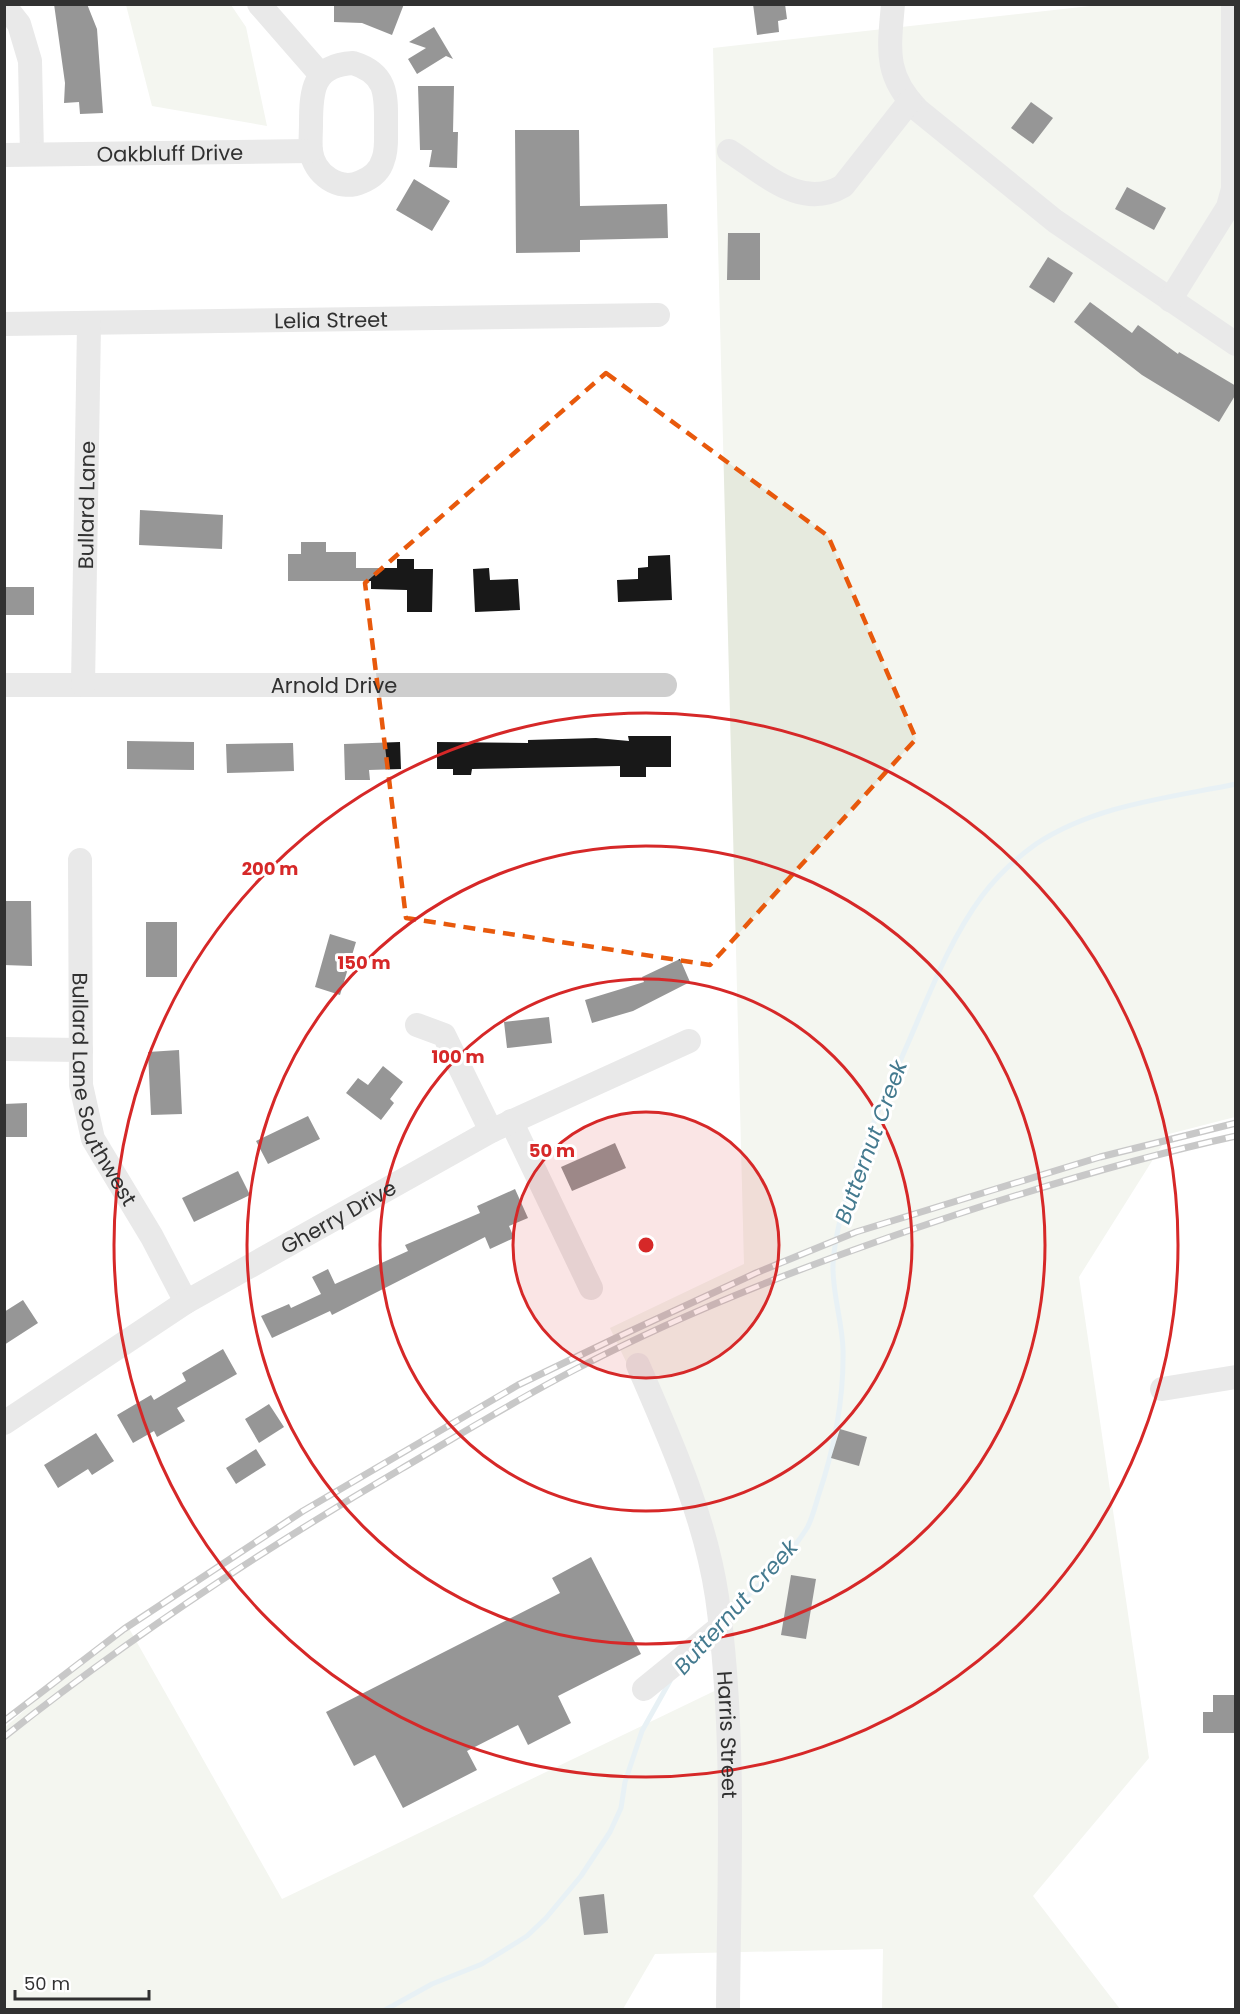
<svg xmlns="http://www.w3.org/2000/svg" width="1240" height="2014" font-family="Poppins,sans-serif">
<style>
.green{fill:#e6eade}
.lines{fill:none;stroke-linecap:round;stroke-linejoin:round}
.stream{stroke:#cce1e9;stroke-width:5}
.building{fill:#181818}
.minor{stroke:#cecece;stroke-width:24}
.rail-casing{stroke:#868686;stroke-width:7}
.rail{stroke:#fff;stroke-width:4.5;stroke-dasharray:14;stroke-linecap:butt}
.marked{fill:none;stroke:#e8590c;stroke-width:4.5;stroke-dasharray:12 8;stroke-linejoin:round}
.ring{fill:none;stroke:#d62828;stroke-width:3}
.labels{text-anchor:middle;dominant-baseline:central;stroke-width:6;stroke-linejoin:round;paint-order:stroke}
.street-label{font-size:21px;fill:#313131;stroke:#fff}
.water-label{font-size:22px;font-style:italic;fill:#447a8f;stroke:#fff}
.centre{fill:#d62828;stroke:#fff;stroke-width:3}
.ring-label{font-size:18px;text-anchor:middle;font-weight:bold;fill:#d62828;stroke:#fff;stroke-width:6;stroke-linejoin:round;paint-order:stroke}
</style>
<rect width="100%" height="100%" fill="#fff"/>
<!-- green -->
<path class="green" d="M126,5h105l15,22 21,99 -115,-20z
M1099,5h136v1112l-66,17 -90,143 70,481 -116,138 87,113h-238l1,-60 -228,5 -32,55h-618l-1,-281 122,-105 156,276 447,-215 -51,-213 -68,-143 134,-64 -31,-1216z"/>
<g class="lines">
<!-- stream -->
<path class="stream" d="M727,1615c28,-26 60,-55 80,-87 5,-9 8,-21 11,-31 16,-47 26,-97 25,-148 -1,-29 -11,-56 -10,-85 4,-65 46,-154 72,-214 23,-52 43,-108 77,-154 15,-20 33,-37 54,-52 59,-39 132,-46 200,-60
M385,2010l47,-26 50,-20 45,-28 19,-18 35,-42 29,-44 11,-24 4,-26 17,-51 28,-50"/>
</g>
<!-- building -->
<path class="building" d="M54,4h33l10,25 6,84 -23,1 -1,-12 -15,1 1,-20z
M334,4h70l-12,31 -30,-12 -28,-1z
M753,4h32l2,15 -9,2 1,11 -22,3z
M434,27l19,32 -7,-3 -29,18 -9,-15 18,-11 -17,-6z
M418,86h36l-1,46h5l-1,36 -28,-1 3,-17h-12z
M1031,102l22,16 -20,26 -22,-16z
M515,130h64l1,76 87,-2 1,34 -88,2v12l-64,1z
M414,179l36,22 -18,30 -36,-21z
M1127,187l39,21 -12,22 -39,-21z
M728,233h32v47h-33z
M1048,257l25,16 -19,30 -25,-16z
M1090,302l42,31 6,-8 40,29 1,-2 57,34v8l-17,28 -77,-47 -68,-53z
M140,510l83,5 -1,34 -83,-4z
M301,542h25v10h30v16h41v-9h17v10h19l-1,43h-25v-22l-36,-1v-8h-83v-27h13z
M670,555l2,45 -54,2 -1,-22 21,-1v-11l10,-1v-11z
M489,568l1,12 28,-1 2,31 -45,2 -2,-43z
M4,587h30v28h-30z
M628,736h43v31h-25v10h-26v-11l-148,3 -1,6h-18v-6h-16v-27l91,1v-3l68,-2 33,3z
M127,741l67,1v28l-67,-1z
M400,742l1,27 -32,1 1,10h-25l-1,-36z
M293,743l1,28 -67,2 -1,-29z
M4,901h27l1,65 -28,-1z
M146,922h31v55h-31z
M330,934l26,8 -16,53 -25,-8z
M680,959l10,23 -57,29 -41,12 -7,-23 59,-18 -2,-5z
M549,1017l3,26 -45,5 -3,-26z
M179,1050l3,64 -31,1 -3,-63z
M383,1066l20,16 -13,17 4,4 -13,17 -35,-27 12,-15 10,7z
M27,1103v34h-23v-33z
M308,1116l12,23 -52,25 -12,-23z
M615,1143l11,25 -54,23 -11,-24z
M238,1171l12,24 -56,27 -12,-24z
M515,1189l13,29 -19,8 5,12 -24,11 -5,-12 -153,78 -2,-4 -58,27 -11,-22 28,-12 2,4 30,-14 -9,-17 16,-8 7,15 73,-33 -3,-6 75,-32 -3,-7z
M23,1300l15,23 -34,22v-33z
M223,1349l14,25 -60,34 8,13 -28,16 -3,-6 -21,12 -16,-28 34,-20 3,5 32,-19 -4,-8z
M269,1404l15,23 -25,16 -14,-24z
M840,1429l27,8 -8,29 -28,-8z
M96,1433l18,28 -22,14 -4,-6 -30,19 -14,-23z
M256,1449l10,16 -30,19 -10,-16z
M591,1557l50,97 -83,42 13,27 -43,22 -10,-20 -51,26 10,19 -74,38 -28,-53 -21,11 -28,-54 234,-119 -8,-15z
M791,1575l25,4 -10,60 -25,-4z
M1213,1695h23v38h-33v-21h10z
M604,1894l4,39 -24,2 -5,-38z"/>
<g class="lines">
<!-- minor -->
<g class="minor">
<path d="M259,4l62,71"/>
<path d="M893,4c-4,46 -9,71 25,106l137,111 181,123"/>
<path d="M4,5l15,19 11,37 2,93"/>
<path d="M353,63c36,11 33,34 33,66 0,10 1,22 -3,31 -3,11 -12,18 -22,22 -22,10 -47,-8 -50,-31 -1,-9 0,-18 0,-27 0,-34 2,-59 42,-61z"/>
<path d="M729,151c35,22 72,60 114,35l67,-85"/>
<path id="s1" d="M4,155l307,-4"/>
<path d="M1170,300l58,-93 5,-18v-185"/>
<path id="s2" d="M4,324l654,-9"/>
<path id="s3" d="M4,685h661"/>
<path id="s4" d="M83,685l6,-360"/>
<path id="s5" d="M80,860l1,225 12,54 59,98 34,65"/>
<path d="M417,1025l27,10 47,96"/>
<path d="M4,1049l77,1"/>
<path d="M511,1121l80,167"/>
<path id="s6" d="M638,1365c32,74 67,151 79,232 19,135 12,276 11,413"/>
<path d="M1162,1389l74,-12"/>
<path id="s7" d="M4,1423l182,-121 305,-171 198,-90"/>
<path d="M644,1689l75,-61"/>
</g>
<!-- rail casing -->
<g class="rail-casing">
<path id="rail" d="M4,1721l120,-92 179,-118 215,-126 104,-50 134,-62 100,-41 244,-75 136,-34
M4,1737c126,-100 258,-187 397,-268 58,-34 115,-69 175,-100 121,-63 249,-111 379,-154 92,-30 185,-58 281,-79"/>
</g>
<!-- rail -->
<use href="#rail" class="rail"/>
</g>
<!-- marked area -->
<path d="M0 0H1240V2014H0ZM606,373l222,163 88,203 -206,226 -304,-47 -41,-335z" fill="#fff" fill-opacity=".55" fill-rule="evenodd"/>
<path class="marked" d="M606,373l222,163 88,203 -206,226 -304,-47 -41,-335z"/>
<!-- distance rings -->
<circle cx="646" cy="1245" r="133" fill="#d62828" fill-opacity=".12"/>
<g class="ring">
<circle cx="646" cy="1245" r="133"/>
<circle cx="646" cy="1245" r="266"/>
<circle cx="646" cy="1245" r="399"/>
<circle cx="646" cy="1245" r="532"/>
</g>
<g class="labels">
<!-- street labels -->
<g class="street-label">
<text stroke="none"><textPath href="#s1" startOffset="166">Oakbluff Drive</textPath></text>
<text stroke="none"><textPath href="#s2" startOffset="327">Lelia Street</textPath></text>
<text stroke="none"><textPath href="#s4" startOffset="180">Bullard Lane</textPath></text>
<text stroke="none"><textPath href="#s3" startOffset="330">Arnold Drive</textPath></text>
<text stroke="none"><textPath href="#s5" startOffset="234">Bullard Lane Southwest</textPath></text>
<text stroke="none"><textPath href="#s7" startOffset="393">Gherry Drive</textPath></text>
<text stroke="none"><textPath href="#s6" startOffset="384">Harris Street</textPath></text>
</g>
<!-- water labels -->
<g class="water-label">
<text transform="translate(871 1142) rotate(-70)">Butternut Creek</text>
<text transform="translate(736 1607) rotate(-48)">Butternut Creek</text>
</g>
</g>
<circle cx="646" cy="1245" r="9" class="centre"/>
<g class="ring-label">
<text x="270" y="875">200 m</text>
<text x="364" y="969">150 m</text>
<text x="458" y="1063">100 m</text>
<text x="552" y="1157">50 m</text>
</g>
<!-- border -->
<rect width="1240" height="2014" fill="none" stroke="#313131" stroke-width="12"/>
<!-- scale -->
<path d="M15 1990v9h134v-9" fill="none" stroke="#313131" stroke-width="3"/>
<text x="24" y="1990" font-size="18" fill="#313131" stroke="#ffffff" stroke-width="4.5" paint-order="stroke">50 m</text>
</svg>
